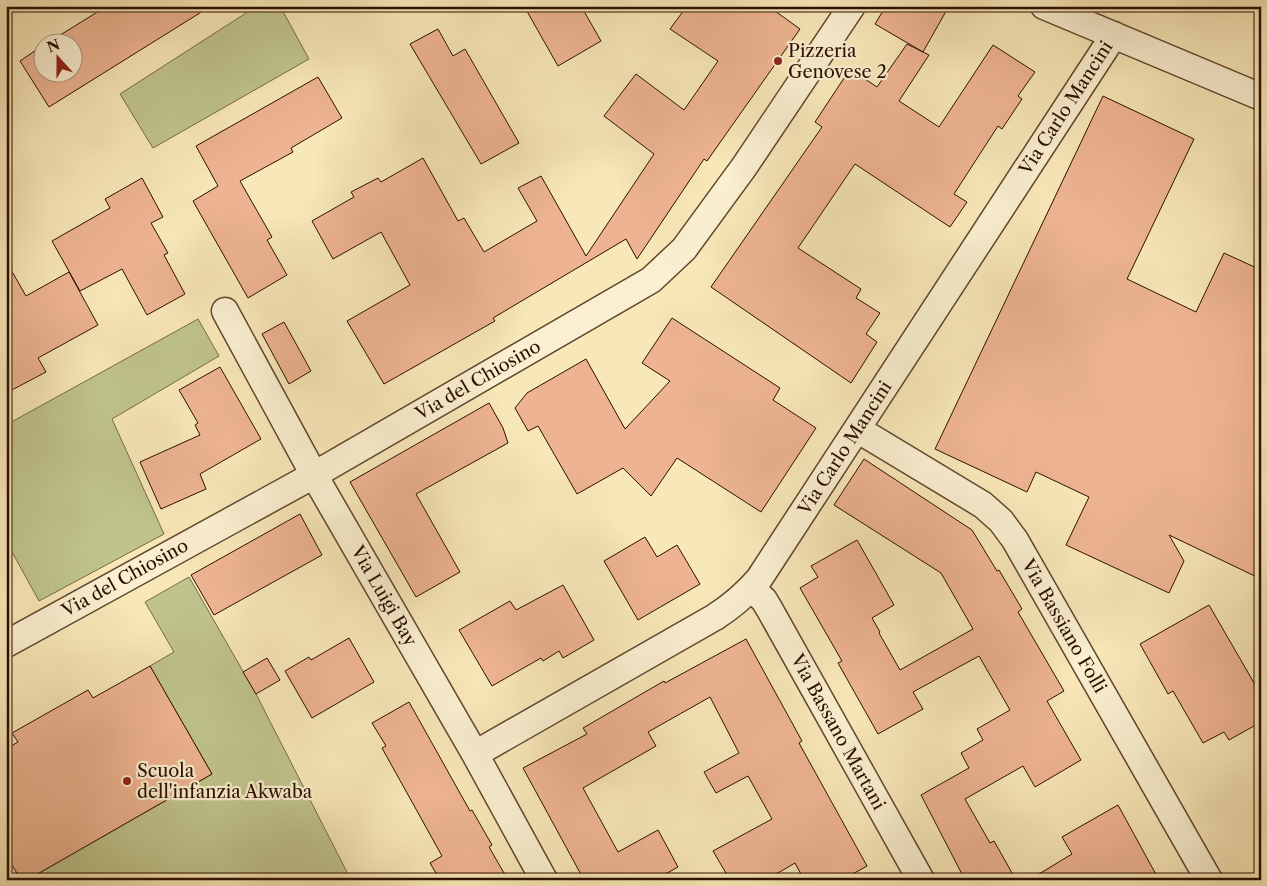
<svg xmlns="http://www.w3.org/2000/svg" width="1267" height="886" font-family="'Libre Caslon Text',serif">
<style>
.green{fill:#c0c48c;stroke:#766a46}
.building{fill:#eeb491;stroke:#2c0f01}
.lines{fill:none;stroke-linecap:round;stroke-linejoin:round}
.street-casing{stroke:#5f452e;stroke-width:29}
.street{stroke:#faefd0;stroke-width:26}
.poi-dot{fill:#8f2418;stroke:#faefd0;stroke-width:2}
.labels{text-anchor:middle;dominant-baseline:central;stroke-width:4.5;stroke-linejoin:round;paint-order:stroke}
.poi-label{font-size:18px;fill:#2c0f01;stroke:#faefd0;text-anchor:start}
.street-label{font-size:18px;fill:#2c0f01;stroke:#faefd0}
</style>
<rect width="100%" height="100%" fill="#f8e7b7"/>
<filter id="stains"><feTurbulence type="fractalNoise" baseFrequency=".004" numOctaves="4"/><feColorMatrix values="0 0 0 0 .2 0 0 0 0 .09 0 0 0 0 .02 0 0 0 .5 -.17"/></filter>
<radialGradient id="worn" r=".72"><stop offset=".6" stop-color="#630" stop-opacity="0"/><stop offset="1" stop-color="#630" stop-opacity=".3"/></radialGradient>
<!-- green -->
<path class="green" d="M257,6h23l29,53 -156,89 -33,-54z
M198,319l21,37 -107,63 52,115 -125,67 -33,-60v-116z
M189,577l67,117 95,186h-324l185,-106 -62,-108 24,-14 -29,-50z"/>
<!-- building -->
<path class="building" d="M107,6h104l-162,101 -29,-46 22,-15v26h30v-30h-23z
M524,6h57l20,35 -43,25z
M687,6h81l32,23 -93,132 -3,-2 -67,100 -11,-20 -133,79 2,3 -111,63 -37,-63 63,-36 -29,-53 -48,27 -21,-38 42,-24 -3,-5 27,-14 3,4 42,-24 35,63 6,-3 20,34 53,-31 -19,-33 23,-12 45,80 68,-102 -50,-38 32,-42 48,36 34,-49 -48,-32z
M886,6h63l-26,46 -48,-28z
M438,29l15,27 12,-7 54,94 -38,21 -71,-120z
M907,44l22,11 -30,46 40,26 54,-82 42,27 -17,24 4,3 -20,30 -4,-3 -44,68 13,8 -17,25 -95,-63 -57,84 63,41 -5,9 24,15 -14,21 11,8 -26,41 -140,-96 111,-160 -7,-5 35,-53 27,18z
M318,77l24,41 -51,30 2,4 -53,29 32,56 -5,3 20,35 -39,23 -55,-97 25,-15 -22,-40z
M1103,96l91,43 -67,140 69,33 28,-59 37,17v309l-92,-44 15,26 -15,32 -103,-48 23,-48 -53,-25 -9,20 -92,-43z
M142,178l21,39 -12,6 17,30 -4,2 21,39 -38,21 -25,-46 -42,22 -28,-50 58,-33 -5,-9z
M6,261l20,35 43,-24 29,53 -60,33 8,14 -40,21z
M672,318l108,70 -7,12 43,28 -55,84 -84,-54 -26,38 -28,-28 -46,26 -39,-68 -10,5 -13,-23 12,-15 59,-34 39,70 45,-48 -28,-18z
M284,322l27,49 -22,13 -27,-50z
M220,367l41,72 -61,35 6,15 -45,20 -21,-47 60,-27 -5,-10 3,-2 -19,-33z
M489,403l14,25 5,15 -92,51 44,78 -44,25 -66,-115z
M864,459l108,71 25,41 2,-1 23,39 -4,3 46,79 -17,10 34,59 -46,27 -12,-21 -58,33 25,44 4,-2 22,39h-51l-44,-85 48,-27 -8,-15 22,-13 -6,-11 33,-19 -31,-54 -66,36 10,17 -45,25 -40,-71 4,-2 -42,-73 18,-11 -7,-11 46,-26 37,65 -22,13 8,14 -1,1 21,37 73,-41 -32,-56 -107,-68z
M300,514l22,41 -108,60 -23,-40z
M645,537l12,20 20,-12 23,39 -62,36 -34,-59z
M563,585l31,55 -31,18 -4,-7 -16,10 -2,-3 -49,28 -33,-56 51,-29 6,9z
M1209,605l52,90v27l-32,18 -5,-8 -21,11 -30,-52 -5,3 -28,-50z
M349,638l25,44 -62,36 -27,-47 24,-14 2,3z
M746,639l56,102 -3,2 68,123 -25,14h-38l-9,-17 -29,17h-36l-17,-29 59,-32 -24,-43 -32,17 -12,-21 35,-19 -29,-56 -62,35 8,14 -73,42 35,64 40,-22 20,37 -23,13h-71l-61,-112 64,-34 -4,-6 81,-47 1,2z
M267,658l13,22 -24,14 -13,-22z
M150,666l62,108 -185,106h-6l-15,-25v-106l12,-7 -6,-9 76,-43 5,8z
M409,702l61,109 2,-1 20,35 -3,2 19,33h-68l-10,-17 12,-7 -60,-108 4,-2 -14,-23z
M1118,805l41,75h-130l43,-26 -10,-17z"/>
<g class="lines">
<!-- street casing -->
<g class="street-casing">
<path id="street" d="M1044,6l217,91
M225,311l89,164 161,279 69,126
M857,429l126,76 18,16 14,19 194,340
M751,588l13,12 6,10 151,270
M6,644l308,-169 337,-195 33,-31 60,-82 108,-161
M475,754l240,-137c17,-11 31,-23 44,-38l355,-544"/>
</g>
<!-- street -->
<use href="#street" class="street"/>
</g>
<!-- markers -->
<g class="poi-dot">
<circle cx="778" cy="61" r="5"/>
<circle cx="127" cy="781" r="5"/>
</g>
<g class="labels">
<!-- poi labels -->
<g class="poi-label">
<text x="788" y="51">Pizzeria<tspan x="788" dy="21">Genovese 2</tspan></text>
<text x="137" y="771">Scuola<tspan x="137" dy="21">dell'infanzia Akwaba</tspan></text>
</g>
<!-- street labels -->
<g class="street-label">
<text transform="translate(1066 108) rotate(-57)">Via Carlo Mancini</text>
<text transform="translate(478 380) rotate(-30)">Via del Chiosino</text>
<text transform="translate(845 448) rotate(-57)">Via Carlo Mancini</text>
<text transform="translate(125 578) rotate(-29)">Via del Chiosino</text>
<text transform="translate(384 596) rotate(60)">Via Luigi Bay</text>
<text transform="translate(1064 626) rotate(60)">Via Bassiano Folli</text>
<text transform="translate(838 732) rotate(61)">Via Bassano Martani</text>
</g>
</g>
<!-- margin -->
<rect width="1267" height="886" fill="none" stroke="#f8e7b7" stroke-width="25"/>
<rect x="8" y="8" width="1252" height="871" fill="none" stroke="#2c0f01" stroke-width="2.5"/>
<rect x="12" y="12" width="1242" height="861" fill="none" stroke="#2c0f01"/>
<!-- north arrow -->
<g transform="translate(58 58) rotate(339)"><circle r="24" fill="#faefd0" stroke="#a8957d"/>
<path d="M0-4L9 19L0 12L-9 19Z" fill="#8f2418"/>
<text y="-8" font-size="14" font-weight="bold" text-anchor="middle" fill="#2c0f01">N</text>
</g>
<rect width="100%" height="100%" filter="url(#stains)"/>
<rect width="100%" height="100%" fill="url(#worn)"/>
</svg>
